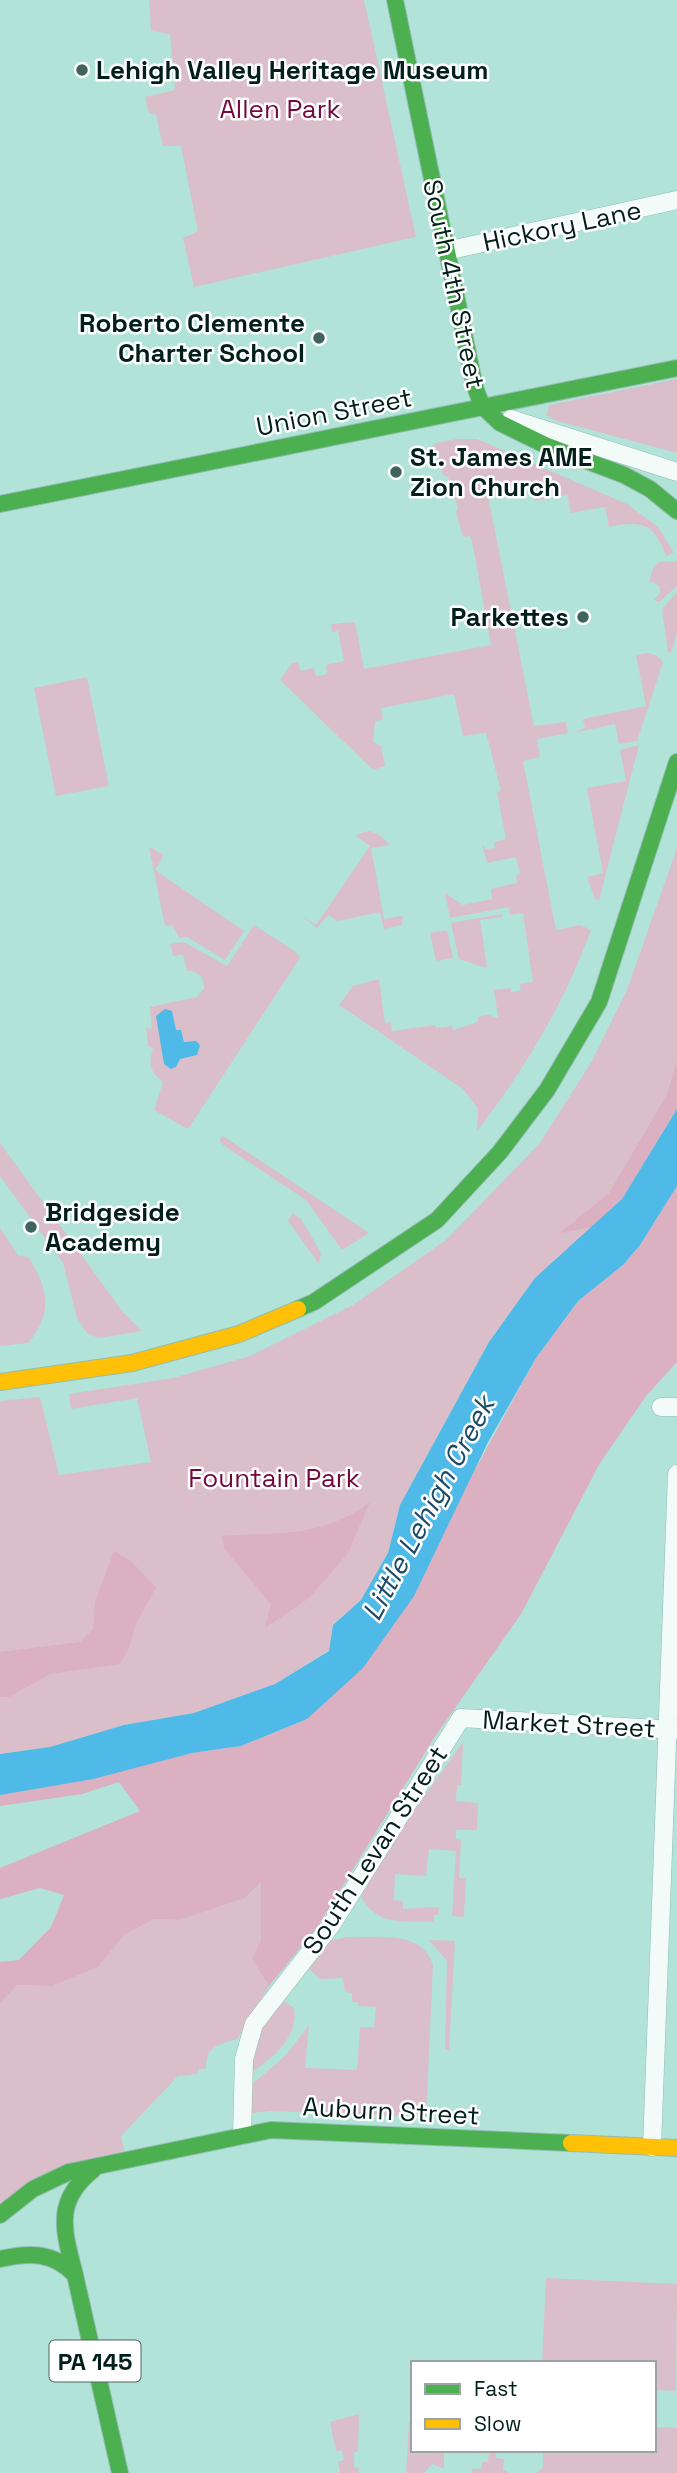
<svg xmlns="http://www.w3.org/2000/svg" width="677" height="2473" font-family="'Space Grotesk',sans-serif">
<rect width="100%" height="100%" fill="#b1e3d9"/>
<g fill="#dabfca">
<path d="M149 0H364L416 237 194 287 183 238 198 231 181 146H163L156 115 149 113 145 97 175 90 170 34 151 31Z"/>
<path d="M677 379V453L557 421 546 415 549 405Z"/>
<path d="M457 439H477L627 504 658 527 674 553 666 556C654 523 642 520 609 527L605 507 571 513 567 495 535 501 531 483 487 491 534 726 566 722 568 733 537 739 540 757 523 761 556 930 580 925 591 930C564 1004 525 1069 477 1131L478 1109 463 1089 339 1005 353 986 379 979 385 1023 391 1022 392 1031 435 1025 436 1028 452 1026 453 1030 478 1022V1017L491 1014 492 1018 498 1017 494 990 511 988V992L521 991 520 984 533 982 523 913 510 915 509 907 450 918 445 893 463 905 492 899 491 889 517 883 516 875 520 874 516 857 487 863 482 844 486 849 495 848 494 842 506 839 497 792 501 791 486 733 463 736 454 694 381 708 383 719 375 722 373 742 381 746 385 766 373 770 280 680 292 663 298 662 301 671 314 668 316 676 327 674 326 665 344 661 338 631 332 632 331 624 355 622 364 669 491 645 472 541 470 536 463 537 456 512 458 508 448 477 443 475 433 444Z"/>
<path d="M677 561V586L659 602 654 600 660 593 659 586 651 581 649 583 653 568 659 562Z"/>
<path d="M677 592V633L671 653 668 652 662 609Z"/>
<path d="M647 653 656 655 663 662 637 741 619 744 615 724 573 733 585 728 583 719 646 706 636 655Z"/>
<path d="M87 677 109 786 56 796 34 688Z"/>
<path d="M639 745 599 900 595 899 587 877 603 873 587 788 626 781 620 750Z"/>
<path d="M369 831 378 834 390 845 371 848 384 919 403 916 402 925 384 929 380 912 338 921 328 915 317 928 301 915 316 925 370 846 355 835Z"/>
<path d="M149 847 164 855 155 870 244 931 225 960 187 937 179 938 172 925 165 926Z"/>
<path d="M677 848V1060L667 1094 609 1193 568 1231 593 1227 535 1278 489 1342 400 1505 388 1553 361 1600 333 1625 329 1650 275 1684 194 1713 124 1725 50 1747 0 1754V1401L40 1397 59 1475 151 1462 137 1398 71 1409 69 1394 173 1378 250 1356 353 1305 446 1240 540 1143 592 1061 627 990Z"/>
<path d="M502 914V917L480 920 487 968 459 959 451 923Z"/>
<path d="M254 925 296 952 300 958 188 1129 154 1110 163 1082C150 1072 148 1064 153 1049L148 1045 146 1028 152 1029 150 1007 197 997 204 988 202 977 194 971H187L183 954 173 956 170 944 184 942 227 966Z"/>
<path d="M447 930 453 958 436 961 430 933Z"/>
<path d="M223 1136 369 1233 342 1250 306 1200 223 1145 219 1140Z"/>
<path d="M0 1143 122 1311 142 1331 98 1338 87 1333 77 1318 63 1263 0 1176Z"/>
<path d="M293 1213 301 1219 321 1253 319 1264 288 1221Z"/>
<path d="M0 1228 18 1255 28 1257C48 1288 54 1313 28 1343L0 1346Z"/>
<path d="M463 1742 461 1785H457L456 1801 478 1803 477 1830H456V1839L461 1840 459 1878H466L464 1917 452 1916 456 1851 429 1849 426 1876 395 1874 394 1900 403 1901V1909L439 1907 438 1915H434L433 1922C404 1921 376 1926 361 1896L398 1833Z"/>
<path d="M262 1882 261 1940 252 1959 269 1986 237 2039C217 2045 206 2046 206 2069H198V2074L178 2076 121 2136 124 2150 0 2203V2004L17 1985 52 1986 98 1967 124 1935 154 1919 180 1920 245 1898Z"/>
<path d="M348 1937C378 1938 422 1930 433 1965L426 2117 271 2111 251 2113 250 2086 286 2055 309 2025 305 2068 357 2070 360 2027H374L376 2007 358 2006V2002H352V1993L345 1992 343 1978 320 1979 307 1967 328 1941Z"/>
<path d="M429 1940 455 1941 449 2050 445 2049 447 1961Z"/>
<path d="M283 2001 294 2008C299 2036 274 2057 252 2072L258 2034 278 2003Z"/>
<path d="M546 2278 677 2284 676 2391 654 2390V2363H542Z"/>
<path d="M359 2414 358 2452H354V2467L359 2468 358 2473H340L338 2462 344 2460 342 2450 336 2451 330 2422Z"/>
<path d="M409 2422H413V2450H444V2469L432 2464 424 2473H406Z"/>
<path d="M654 2427 677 2428V2473H536L543 2468V2450H654Z"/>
<path d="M489 2450H496V2458L504 2459 503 2470 509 2473H472V2469H481L482 2462H488Z"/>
</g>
<g fill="#dbb0c1">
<path d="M677 1060V1109L622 1199 593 1227 560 1233 609 1193 667 1094Z"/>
<path d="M677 1186V1362L646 1396 600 1463 521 1614 434 1738 318 1926 269 1986 252 1959 261 1940V1882L245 1898 180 1920 154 1919 124 1935 98 1967 52 1986 17 1985 0 2004V1962L19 1960 51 1927 64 1895 40 1888 0 1899V1868L140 1811 119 1782 82 1794 0 1806V1795L192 1753 241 1746 307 1719 456 1504 536 1358 578 1301 623 1265 640 1245Z"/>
<path d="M370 1502 348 1553 309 1598 265 1628 271 1604 224 1548 222 1536C279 1532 322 1538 370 1502Z"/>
<path d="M114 1551 130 1560 156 1587 135 1626 129 1648 120 1664 50 1674 9 1697H0V1652L80 1642 93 1629 95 1602Z"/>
</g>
<g fill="#4fb9e8">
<path d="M165 1009 172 1011 176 1030H181L184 1042 196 1041 200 1045 197 1055 180 1059 176 1067 171 1069 164 1064 156 1016Z"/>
<path d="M677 1109V1186L640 1245 623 1265 578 1301 536 1358 488 1442 414 1596 363 1668 307 1719 241 1746 192 1753 93 1779 0 1795V1754L50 1747 124 1725 194 1713 275 1684 329 1651 333 1625 361 1600 388 1553 400 1505 489 1342 535 1278 622 1199Z"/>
</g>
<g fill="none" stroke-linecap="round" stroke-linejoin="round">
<defs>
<g id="street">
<path d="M446 251 677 200"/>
<path d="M511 419 677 472"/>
<path d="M661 1407H677"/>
<path d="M242 2135 244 2059 254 2024 332 1924 461 1718 677 1730"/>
<path d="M652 2147 677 1474"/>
</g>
<g id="fast">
<path d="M395 0 475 387 482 406 500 423 545 445 624 475 650 489 677 511"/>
<path d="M0 504 677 368"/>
<path d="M298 1309 314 1302 437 1220 500 1152 547 1090 599 1002 677 762"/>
<path d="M0 2215 33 2189 69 2172 271 2130 571 2143"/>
<path d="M0 2259C29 2252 54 2252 75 2275L120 2473"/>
<path d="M75 2275C64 2231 53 2202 93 2170"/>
</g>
<g id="slow">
<path d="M0 1382 132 1363 239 1334 298 1309"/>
<path d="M571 2143 677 2148"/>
</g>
</defs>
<use href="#street" stroke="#94bcb5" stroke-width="19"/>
<use href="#fast" stroke="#94bcb5" stroke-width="18"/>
<use href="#slow" stroke="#94bcb5" stroke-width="18"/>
<use href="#street" stroke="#f3fbf9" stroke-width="18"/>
<use href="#fast" stroke="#4caf50" stroke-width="16"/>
<use href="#slow" stroke="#ffc107" stroke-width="16"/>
</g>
<g fill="#3f645d" stroke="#fff" stroke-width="2.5">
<circle cx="82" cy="70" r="7"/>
<circle cx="319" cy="338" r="7"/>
<circle cx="396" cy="472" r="7"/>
<circle cx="583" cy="617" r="7"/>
<circle cx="31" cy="1227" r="7"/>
</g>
<g text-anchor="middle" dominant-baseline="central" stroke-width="5" stroke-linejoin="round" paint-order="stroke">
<rect fill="#fff" stroke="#4e625f" stroke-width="2" x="49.5" y="2340.5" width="91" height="41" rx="5"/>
<g font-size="24" font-weight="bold" fill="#021f1a">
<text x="95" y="2361">PA 145</text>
</g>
<g font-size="26" font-weight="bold" fill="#021f1a" stroke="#fff" text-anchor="start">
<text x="96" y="70">Lehigh Valley Heritage Museum</text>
<text x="305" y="323" text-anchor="end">Roberto Clemente<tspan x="305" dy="30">Charter School</tspan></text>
<text x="410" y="457">St. James AME<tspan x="410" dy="30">Zion Church</tspan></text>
<text x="569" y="617" text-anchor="end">Parkettes</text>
<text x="45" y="1212">Bridgeside<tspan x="45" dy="30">Academy</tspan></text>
</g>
<g font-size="26" fill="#74073c" stroke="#fff">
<text x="280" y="109">Allen Park</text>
<text x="274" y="1478">Fountain Park</text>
</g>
<g font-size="26" fill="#021f1a" stroke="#fff">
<text transform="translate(562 226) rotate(-12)">Hickory Lane</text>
<text transform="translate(454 284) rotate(78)">South 4th Street</text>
<text transform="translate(334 412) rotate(-11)">Union Street</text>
<text transform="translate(569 1724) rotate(3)">Market Street</text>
<text transform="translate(375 1850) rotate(-57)">South Levan Street</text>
<text transform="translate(391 2111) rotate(3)">Auburn Street</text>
</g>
<g font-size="28" font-style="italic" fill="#1d4c69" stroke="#fff">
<text transform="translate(428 1508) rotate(-62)">Little Lehigh Creek</text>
</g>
</g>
<rect x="411" y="2361" width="245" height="91" fill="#ffffff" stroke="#9aa5a3" stroke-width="2"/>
<rect x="425" y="2384" width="35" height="10" fill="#4caf50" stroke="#9aa5a3" stroke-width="2"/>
<text x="474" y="2396" font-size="21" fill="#021f1a">Fast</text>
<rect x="425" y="2419" width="35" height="10" fill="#ffc107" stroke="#9aa5a3" stroke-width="2"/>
<text x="474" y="2431" font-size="21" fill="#021f1a">Slow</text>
</svg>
